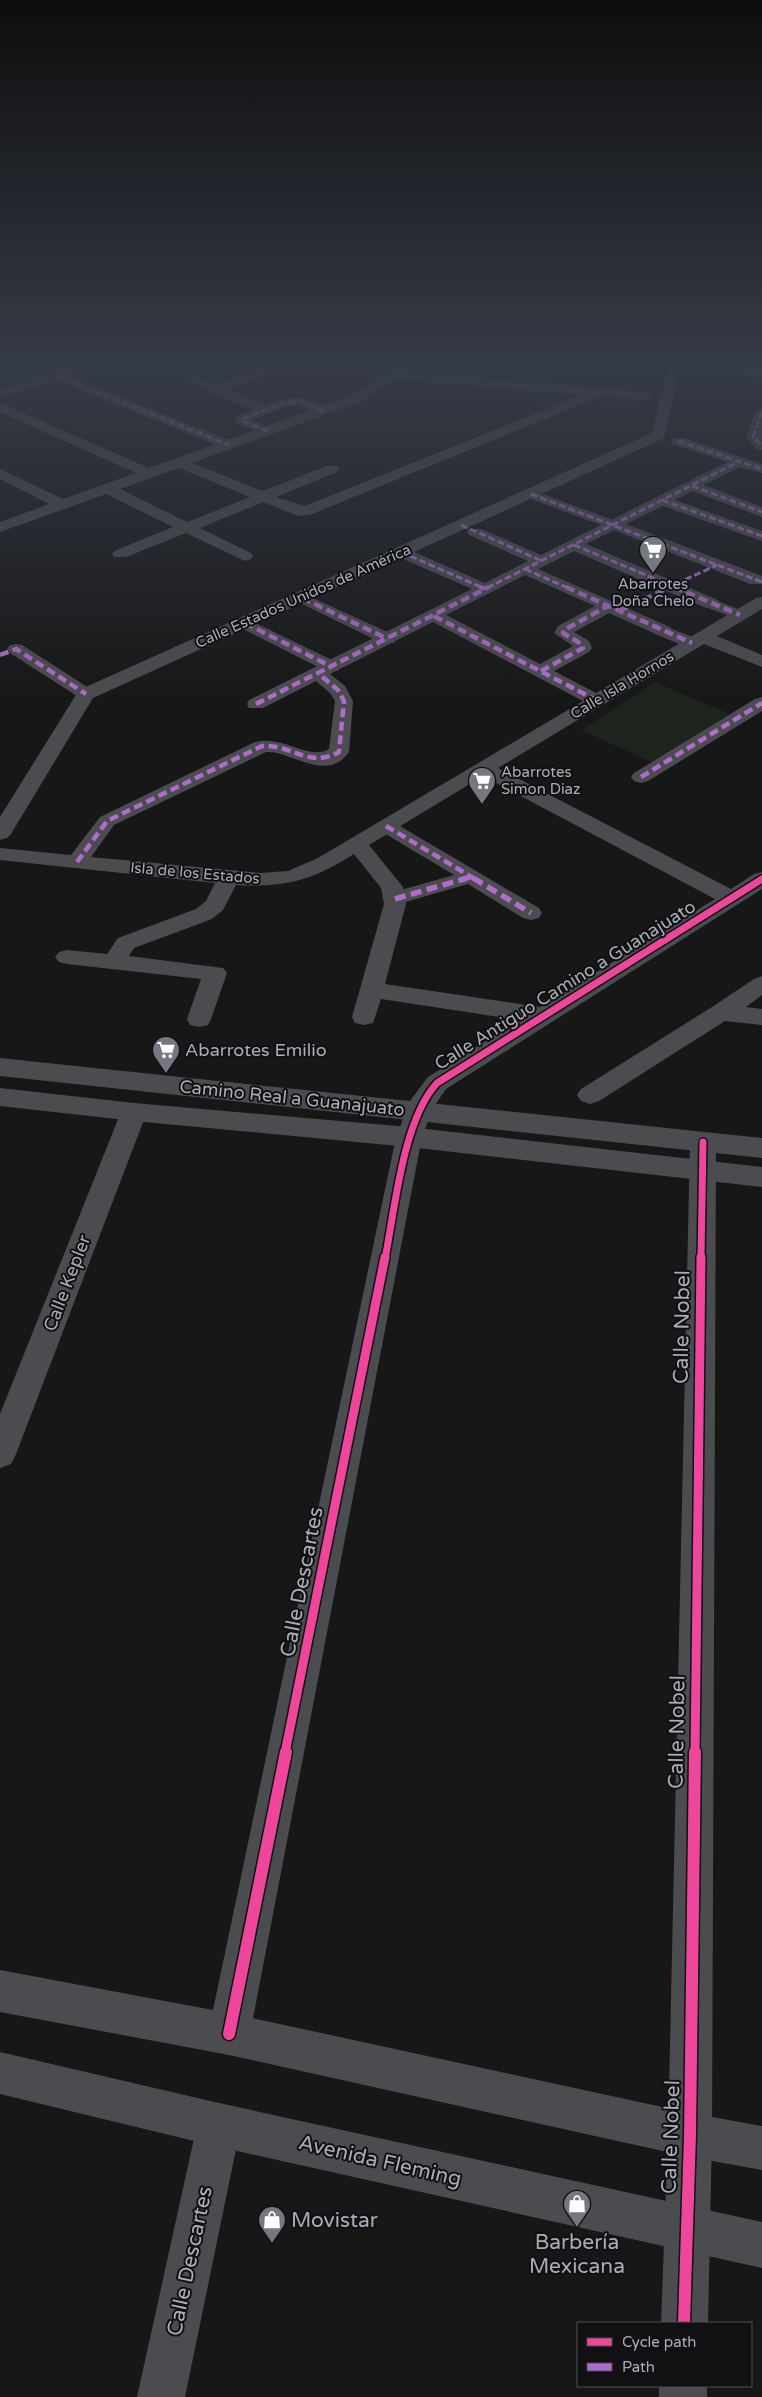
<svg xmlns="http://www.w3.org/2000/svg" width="762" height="2397" font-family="'Varela Round',sans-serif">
<rect width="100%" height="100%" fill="#171717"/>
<g fill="#1d241e">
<path d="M491 384 585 395 551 409Z"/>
<path d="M604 396 642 400 636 411 594 399Z"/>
<path d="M655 682 730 714 653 763 581 730Z"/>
</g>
<g fill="#353536" stroke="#3f4043">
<path d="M4 364H52L57 366 30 375 17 370 25 367 20 365 12 368Z"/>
<path d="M10 371 23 377 0 384V375Z"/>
</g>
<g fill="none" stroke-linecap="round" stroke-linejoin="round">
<g fill="#4b4c50" fill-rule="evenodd">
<path d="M57 372 234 442 236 445 229 449 224 448 53 379 51 376 53 373Z"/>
<path d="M300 397 328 408 330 411 323 415 298 405 286 407 251 420 273 428 275 431 268 435 237 424 235 421 237 416 279 400Z"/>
<path d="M531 490 619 522 621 525 619 528H609L526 497 524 494Z"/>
<path d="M302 593 394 635 396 639 394 643H382L296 601 294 598 296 595Z"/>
<path d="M712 599 746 612 748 615 746 618H734L706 607 704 604 706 601Z"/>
<path d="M245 618 338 663 341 667 338 671H326L239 627 237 623 239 619Z"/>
<path d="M664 626 698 639 700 643 698 647H686L658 635 656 631 658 627Z"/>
<path d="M16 644 22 645 92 690 95 694 92 698H80L10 653 7 649 10 645Z"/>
<path d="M386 820 393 822 539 908 542 913 539 918 531 920 523 918 468 884 395 905 387 904 384 899 387 894 454 875 379 830 376 826 379 822Z"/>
</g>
<g fill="#4b4c50" fill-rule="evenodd">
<path d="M274 364H294L227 389 271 407 273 410 266 414 209 392 186 380 193 376 215 384Z"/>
<path d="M397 364H411L403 372 646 392 653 396 646 400 601 396 312 514 298 516 263 502 200 528 251 553 253 556 251 559 245 561 186 533 126 557H114L112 554 114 551 173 527 106 494 0 532V522L49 504 0 479V469L63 499 136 473 0 412V403L149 468 350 396 371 384ZM394 379 582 395 305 506 276 497 337 472 339 469 337 466H327L263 491 192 463 360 402ZM179 468 250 497 187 522 120 489Z"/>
<path d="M650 364H706L762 369V377L679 370 664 438 414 552 485 583 528 561 469 535 467 532 469 529H481L541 555 727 462 673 444 671 441 673 438H683L762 464V473L740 467 704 485 762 507V517L692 491 675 500 762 531V541L663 506 626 524 762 576V584H750L614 530 586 544 718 600 721 604 718 608H706L574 551 538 569 670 627 673 631 670 635H658L609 613 574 632 589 641 592 648 589 652 554 671 596 693 756 598 762 597V609L717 636 762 655V667L704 644 498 768 731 889 754 874 762 872V889L446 1089 433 1108 422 1137 250 2034 244 2049 229 2055 214 2049 208 2034 396 1137 410 1101 428 1077 519 1020 381 999 373 1023 364 1025 355 1023 352 1017 384 904 381 888 354 854C313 880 286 888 236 885L223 910 212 919 134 948 129 956 223 968 227 973 211 1019 208 1025 199 1027 190 1025 187 1019 201 979 67 964 59 962 55 957 59 952 67 950 107 954 118 938 196 909 206 901 215 883 0 860V848L71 855 100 817 255 742C284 735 308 761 329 749L335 701 330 693 316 681 263 708H249L247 704 249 700 472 589 401 558 93 698 11 834 7 838 0 840V817L79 690 652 433 667 369 651 367ZM525 575 595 606 558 626 554 633 573 646 540 664 446 615ZM433 622 583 701 318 858 288 871 260 873 91 857 114 825 266 752C290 750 327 784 349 752L353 701 345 686 330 674ZM483 776 715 899 540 1007 385 984 406 904 403 887 369 845Z"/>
<path d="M762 408V450L757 449 746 437 755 412Z"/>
<path d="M762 697V711L648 781 641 783 634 781 631 777 634 773 755 699Z"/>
<path d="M762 976V995L746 1007 762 1009V1025L725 1021 599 1101 590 1104 581 1101 577 1095 581 1089 712 1007 754 979Z"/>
<path d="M134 1103 143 1105 147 1112 16 1454 11 1464 0 1468V1414L121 1112 125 1105Z"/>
<path d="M703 1132 712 1135 716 1142 712 2135 708 2323H661L668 2135 690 1142 694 1135Z"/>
<path d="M219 2103 234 2110 241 2125 185 2397H137L197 2125 204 2110Z"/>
<rect x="659" y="2386" width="48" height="11"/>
</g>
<g fill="#4b4c50" fill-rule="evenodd">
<path d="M0 1058 762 1138V1158L0 1076Z"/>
<path d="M0 1088 134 1103 409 1127 762 1167V1187L409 1147 134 1121 0 1106Z"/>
<path d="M0 1970 229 2013 690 2113 762 2126V2170L690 2157 229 2055 0 2012Z"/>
<path d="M0 2052 219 2103 762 2222V2268L219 2147 0 2094Z"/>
</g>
<path fill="#4a4a4e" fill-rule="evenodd" d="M80 364H100L99 367 0 398V390Z"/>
<g stroke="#b06ccc" stroke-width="3" stroke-dasharray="7 3" stroke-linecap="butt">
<path d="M57 376 229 445"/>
<path d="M762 412 753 437 762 446"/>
<path d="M268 431 242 421V419L284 403 300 401 323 411"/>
<path d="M678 441 762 469"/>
<path d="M692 486 762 512"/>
<path d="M531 494 762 582"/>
<path d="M662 500 762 536"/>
<path d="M461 525 542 561"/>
<path d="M574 545 677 588"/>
<path d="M401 552 483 588"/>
<path d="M525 569 568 588"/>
<path d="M487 588 738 462"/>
<path d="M667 588 717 565"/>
</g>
<g stroke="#b06ccc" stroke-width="4.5" stroke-dasharray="9 4.5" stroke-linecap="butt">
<path d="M480 587 485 589"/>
<path d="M566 587 692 643"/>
<path d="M674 587 740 615"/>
<path d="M302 598 388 639"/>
<path d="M619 611 670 587"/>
<path d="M434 616 596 700"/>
<path d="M245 623 332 667"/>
<path d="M0 655 16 649 86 694"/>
<path d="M541 671 583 648V645L563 633 564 630 608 606"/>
<path d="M256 704 489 587"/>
<path d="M641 777 762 703"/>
<path d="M386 826 475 879"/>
<path d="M77 862 107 821 262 746C293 744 308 769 339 752L344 701 338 690 318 673"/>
<path d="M463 879 471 877"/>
</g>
<g stroke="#b06ccc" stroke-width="5.5" stroke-dasharray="11 5.5" stroke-linecap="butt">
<path d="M473 878 531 913"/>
<path d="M395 899 467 878"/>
</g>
<defs>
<g id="cycleway-far2">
<path d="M385 1259C395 1208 403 1120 437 1083L762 879"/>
<path d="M701 1259 703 1142"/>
</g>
<g id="cycleway-far1">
<path d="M285 1753 385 1257"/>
<path d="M695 1753 701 1257"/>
</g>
<g id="cycleway">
<path d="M229 2034 286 1752"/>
<path d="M684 2323 690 2135 695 1752"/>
</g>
</defs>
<use href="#cycleway-far2" stroke="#111113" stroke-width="10"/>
<use href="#cycleway-far1" stroke="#111113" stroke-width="12"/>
<use href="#cycleway" stroke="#111113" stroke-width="15"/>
<use href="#cycleway-far2" stroke="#ed469a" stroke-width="7"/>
<use href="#cycleway-far1" stroke="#ed469a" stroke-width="9"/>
<use href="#cycleway" stroke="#ed469a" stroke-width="12"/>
</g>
<linearGradient id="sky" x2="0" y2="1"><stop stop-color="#0d0d0d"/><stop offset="0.52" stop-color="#363c47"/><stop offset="1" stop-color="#363c47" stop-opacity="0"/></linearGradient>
<rect width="762" height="700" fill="url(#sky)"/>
<defs>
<symbol id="supermarket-pin" viewBox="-11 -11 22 30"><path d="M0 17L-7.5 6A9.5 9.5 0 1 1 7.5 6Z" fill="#757880" stroke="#111113"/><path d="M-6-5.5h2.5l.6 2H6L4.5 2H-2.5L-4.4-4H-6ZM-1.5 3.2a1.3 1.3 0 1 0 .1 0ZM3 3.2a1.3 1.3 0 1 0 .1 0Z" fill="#fff"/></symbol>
<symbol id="shop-pin" viewBox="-11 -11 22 30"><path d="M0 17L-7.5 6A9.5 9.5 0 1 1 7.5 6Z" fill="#757880" stroke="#111113"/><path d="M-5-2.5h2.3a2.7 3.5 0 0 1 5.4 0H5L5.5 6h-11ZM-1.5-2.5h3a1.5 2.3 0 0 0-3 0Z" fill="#fff"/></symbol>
</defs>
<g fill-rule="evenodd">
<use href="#supermarket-pin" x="637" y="534" width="32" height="43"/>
<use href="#supermarket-pin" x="466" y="765" width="32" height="43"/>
<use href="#supermarket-pin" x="150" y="1034" width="32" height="43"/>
<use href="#shop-pin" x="561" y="2188" width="32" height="43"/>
<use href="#shop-pin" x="256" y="2204" width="32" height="43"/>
</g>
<g text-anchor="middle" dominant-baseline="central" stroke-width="4" stroke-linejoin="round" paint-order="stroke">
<g font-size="15" fill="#a8adb8" stroke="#111113">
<text x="653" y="584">Abarrotes<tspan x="653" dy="17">Doña Chelo</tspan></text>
<text x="501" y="772" text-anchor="start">Abarrotes<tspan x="501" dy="17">Simon Diaz</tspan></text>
</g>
<g font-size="15" fill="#a8adb8" stroke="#111113">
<text transform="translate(303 596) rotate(-24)">Calle Estados Unidos de América</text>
<text transform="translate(622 685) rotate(-31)">Calle Isla Hornos</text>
<text transform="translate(195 873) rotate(5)">Isla de los Estados</text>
</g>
<g font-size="18" fill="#a8adb8" stroke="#111113">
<text transform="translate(565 985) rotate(-32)">Calle Antiguo Camino a Guanajuato</text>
<text transform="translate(292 1098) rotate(6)">Camino Real a Guanajuato</text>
<text transform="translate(67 1283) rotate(-69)">Calle Kepler</text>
</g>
<g font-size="18" fill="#a8adb8" stroke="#111113" text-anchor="start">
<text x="185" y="1050">Abarrotes Emilio</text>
</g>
<g font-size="21" fill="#a8adb8" stroke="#111113">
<text transform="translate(682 1327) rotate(-89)">Calle Nobel</text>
<text transform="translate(302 1582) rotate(-79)">Calle Descartes</text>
<text transform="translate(677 1732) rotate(-89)">Calle Nobel</text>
<text transform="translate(671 2137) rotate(-88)">Calle Nobel</text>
<text transform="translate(380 2161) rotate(13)">Avenida Fleming</text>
<text transform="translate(190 2261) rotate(-78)">Calle Descartes</text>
</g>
<g font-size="21" fill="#a8adb8" stroke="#111113" text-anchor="start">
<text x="291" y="2220">Movistar</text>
<text x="577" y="2242" text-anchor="middle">Barbería<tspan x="577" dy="24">Mexicana</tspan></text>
</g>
</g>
<rect x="577" y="2322" width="175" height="65" fill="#111113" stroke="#4d4f55"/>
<rect x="587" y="2338" width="25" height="8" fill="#ed469a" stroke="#4d4f55"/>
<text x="622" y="2347" font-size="15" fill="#a8adb8">Cycle path</text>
<rect x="587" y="2363" width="25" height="8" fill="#b06ccc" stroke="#4d4f55"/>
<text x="622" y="2372" font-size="15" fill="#a8adb8">Path</text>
</svg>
